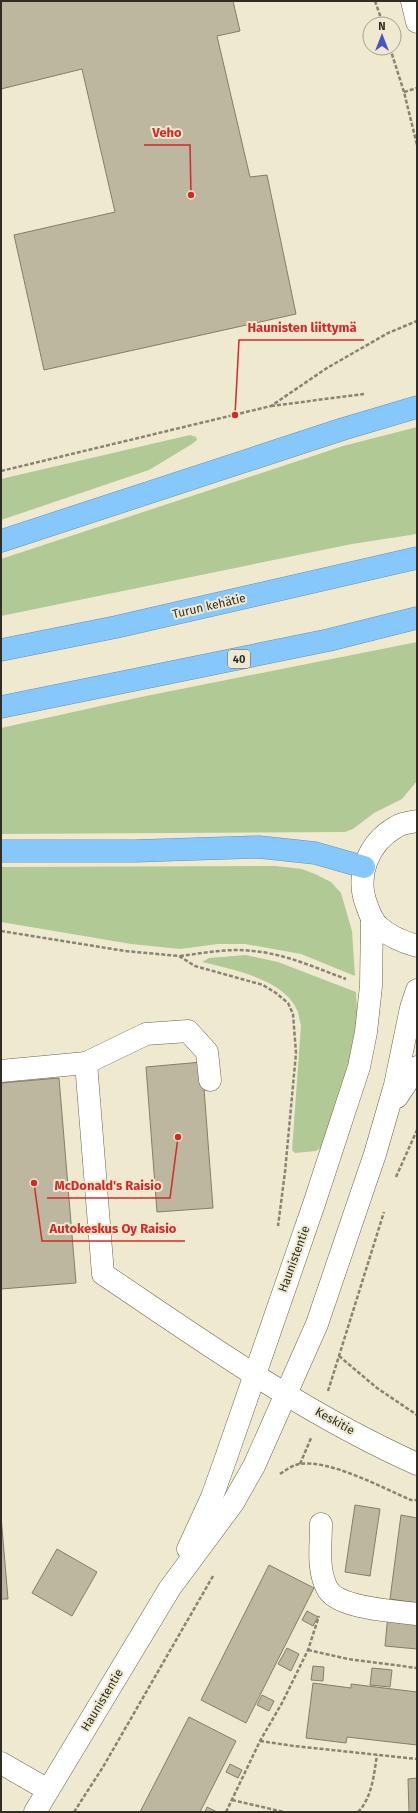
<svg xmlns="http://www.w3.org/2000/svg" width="418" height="1813" font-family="'Fira Sans',sans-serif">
<rect width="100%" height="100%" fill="#efeacf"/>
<g fill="#b1ca95">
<path d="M417 427V534L352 544 1 616V559L343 446Z"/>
<path d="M190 435 196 437 197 440 192 444 149 470 1 520V479Z"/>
<path d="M417 642V781L402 799 374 813 353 829 345 832 1 834V728L141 697Z"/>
<path d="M276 866 302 869 315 874 331 882 341 893 352 931 355 976 301 954 245 944H218L180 949 131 944 1 922V867Z"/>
<path d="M246 955 278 962 356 992 358 1025 351 1066 324 1146 316 1151 295 1153 292 1150 301 1025C299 1020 299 1014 297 1010 284 979 231 969 202 962L209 958Z"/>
</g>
<g fill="#bcb79e" stroke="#837e66">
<path d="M1 1H233L240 31 217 36 250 177 267 175 296 314 44 370 14 235 115 212 82 69 1 89Z"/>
<path d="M202 1062 213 1208 157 1212 146 1067Z"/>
<path d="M59 1078 76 1283 1 1289V1083Z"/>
<path d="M355 1505 380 1509 370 1576 345 1572Z"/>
<path d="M401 1515 417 1518V1603L390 1599Z"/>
<path d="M1 1516 8 1599H1Z"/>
<path d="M57 1549 97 1572 72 1616 32 1593Z"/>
<path d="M269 1565 314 1588 246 1723 201 1700Z"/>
<path d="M307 1611 318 1617 313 1626 302 1620Z"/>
<path d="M388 1614 417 1617V1649L385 1646Z"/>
<path d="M287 1648 299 1654 291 1671 278 1664Z"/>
<path d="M313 1666 324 1667 323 1681 311 1680Z"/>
<path d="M372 1668 392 1670 390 1687 370 1685Z"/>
<path d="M313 1683 351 1688V1684L417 1692V1745L347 1737 346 1743 306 1738Z"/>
<path d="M262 1695 274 1701 269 1711 257 1705Z"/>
<path d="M189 1717 236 1741 200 1812H140Z"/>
<path d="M230 1764 242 1770 238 1778 226 1772Z"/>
<path d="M417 1778V1812H409L408 1779Z"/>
<path d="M207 1807 217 1812H205Z"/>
</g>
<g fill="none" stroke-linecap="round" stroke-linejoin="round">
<defs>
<g id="minor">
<path d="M412 1 417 22"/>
<path d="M417 821C411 822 402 823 396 827 368 843 355 876 367 906 370 914 372 921 379 927 390 937 403 942 417 946"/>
<path d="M86 1063 146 1034 188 1031 207 1052 210 1080"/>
<path d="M1 1071 86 1063 103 1274C204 1342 305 1414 417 1464"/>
<path d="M397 1097 417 1067"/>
<path d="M321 1524C321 1545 317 1569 327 1588 337 1609 396 1611 417 1614"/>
<path d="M188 1549 212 1497 227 1455 314 1204 359 1067 366 1032 371 986 372 919"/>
<path d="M1 1763 48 1790"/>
<path d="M35 1812 170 1588 233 1503 254 1466 317 1324 375 1154 395 1085 411 1008 417 990"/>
</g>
<g id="highway">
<path d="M1 541 343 429 417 407"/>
<path d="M1 650 116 627 417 558"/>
<path d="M1 707 329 640 417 618"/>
<path d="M1 851H134L259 847 315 853 364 867"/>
</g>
</defs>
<use href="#minor" stroke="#68634c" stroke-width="23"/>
<use href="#highway" stroke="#6891b0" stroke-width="23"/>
<g stroke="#878472" stroke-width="2.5" stroke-dasharray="4 2" stroke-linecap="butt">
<path d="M375 1 383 24"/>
<path d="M390 48 404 92 417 145"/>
<path d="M404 92 417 88"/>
<path d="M271 406 364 394"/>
<path d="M1 471 271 406 327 368 388 333 417 321"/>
<path d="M1 931 125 951 179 956 195 966 263 985 276 993 288 1003 293 1014 296 1053 285 1172 278 1226"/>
<path d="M180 956C204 953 229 948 253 951 286 954 316 968 346 979"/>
<path d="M396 1177 417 1130"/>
<path d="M339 1356 377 1388 417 1415"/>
<path d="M328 1391 384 1212"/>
<path d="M300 1464 311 1438"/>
<path d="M280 1474C286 1470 291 1466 299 1464 329 1459 383 1488 411 1500H417"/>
<path d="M308 1650 348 1659 417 1668"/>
<path d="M260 1741 294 1746 417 1759"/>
<path d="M232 1800 284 1812"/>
<path d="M74 1812 103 1767 213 1576"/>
<path d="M226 1812 260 1741 282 1703 308 1650 319 1616"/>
<path d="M358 1812C372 1798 374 1774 377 1755"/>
</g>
<use href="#minor" stroke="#fff" stroke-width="22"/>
<use href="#highway" stroke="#86c7fc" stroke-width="22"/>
</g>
<g text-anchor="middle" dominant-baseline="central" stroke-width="4" stroke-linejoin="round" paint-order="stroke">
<rect fill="#efeacf" stroke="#696657" stroke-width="1" x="228" y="650" width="22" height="18" rx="3"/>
<g font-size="11" font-weight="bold" fill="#302e24">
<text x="239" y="659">40</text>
</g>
<g font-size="12" fill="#302e24" stroke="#efeacf">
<text transform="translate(209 606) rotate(-13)">Turun kehätie</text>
<text transform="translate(294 1259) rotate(-70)">Haunistentie</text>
<text transform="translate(335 1421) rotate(29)">Keskitie</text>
<text transform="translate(102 1700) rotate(-59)">Haunistentie</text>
</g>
</g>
<path fill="none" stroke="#d62828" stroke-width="1.5" d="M191 195L190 145H144M235 415L239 340H364M178 1137L170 1198H47M34 1183L42 1241H185"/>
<g fill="#d62828" stroke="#efeacf" stroke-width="1.5">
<circle cx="191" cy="195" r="4"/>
<circle cx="235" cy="415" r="4"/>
<circle cx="178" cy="1137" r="4"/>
<circle cx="34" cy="1183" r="4"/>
</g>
<g font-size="13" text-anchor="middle" font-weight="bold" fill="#d62828" stroke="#efeacf" stroke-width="4" stroke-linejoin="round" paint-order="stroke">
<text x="167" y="137">Veho</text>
<text x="302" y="332">Haunisten liittymä</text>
<text x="108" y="1190">McDonald's Raisio</text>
<text x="113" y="1233">Autokeskus Oy Raisio</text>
</g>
<rect width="418" height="1813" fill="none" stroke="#302e24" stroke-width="4"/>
<g transform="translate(382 36)"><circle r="19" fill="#efeacf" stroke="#a39f8b"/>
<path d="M0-3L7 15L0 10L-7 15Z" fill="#4555c9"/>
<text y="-6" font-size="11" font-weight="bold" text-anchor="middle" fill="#302e24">N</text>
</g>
</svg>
